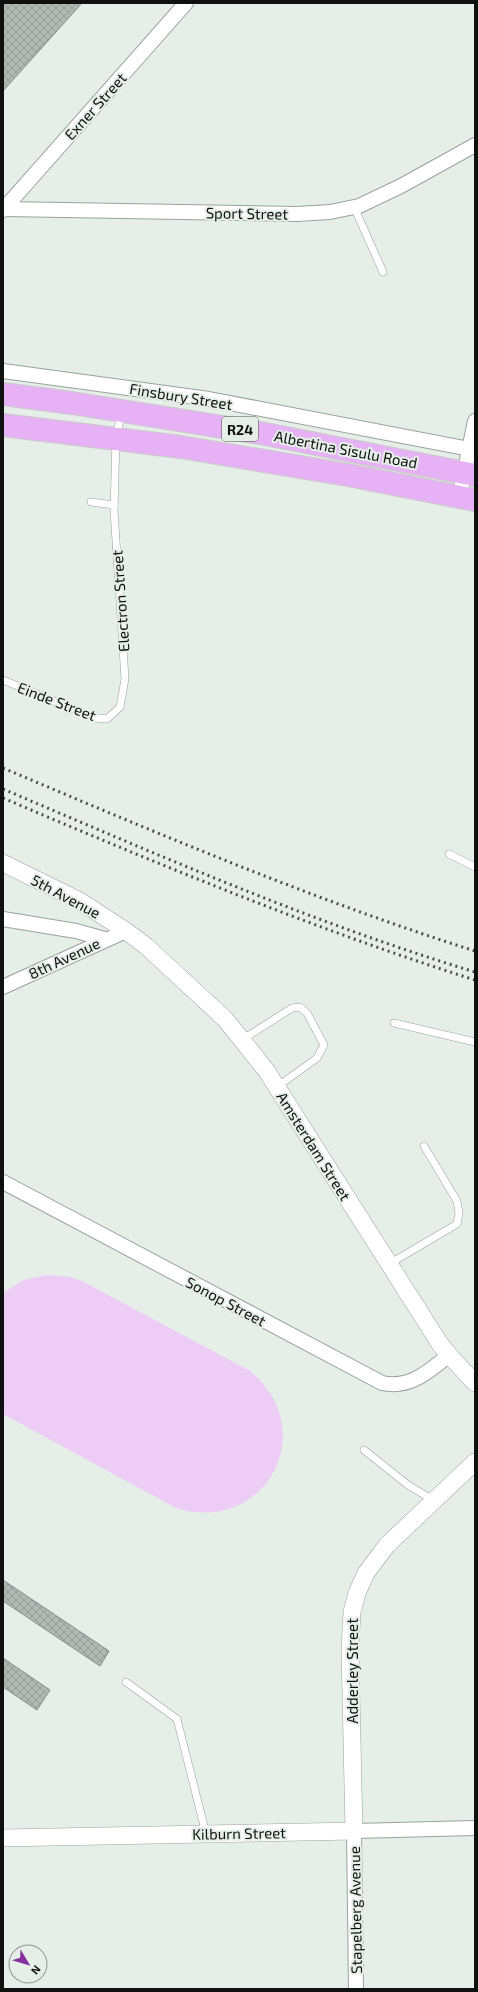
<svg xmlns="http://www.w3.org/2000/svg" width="478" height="1992" font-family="'Exo 2',sans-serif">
<defs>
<pattern id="building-cross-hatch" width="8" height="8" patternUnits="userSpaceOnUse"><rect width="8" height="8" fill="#afb8b2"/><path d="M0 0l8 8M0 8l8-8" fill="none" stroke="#959d98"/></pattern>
</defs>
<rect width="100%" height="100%" fill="#e5efe8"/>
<path fill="#edccf6" d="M47 1275 71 1277 82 1281 250 1371C322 1430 265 1536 176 1508L3 1414V1293L24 1280Z"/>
<g fill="url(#building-cross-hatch)" stroke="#858e88">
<path d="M3 3H82L3 91Z"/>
<path d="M3 1580 109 1651 100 1666 3 1601Z"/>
<path d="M3 1658 50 1690 37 1710 3 1687Z"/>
</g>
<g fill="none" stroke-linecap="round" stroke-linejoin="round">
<defs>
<g id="service">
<path d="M354 207 383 272"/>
<path d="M91 502 114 505"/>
<path d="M3 680 95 718 107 719 120 707 125 679 114 510 116 439 121 414"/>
<path d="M449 854 475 867"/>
<path d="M394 1023 475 1042"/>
<path d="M243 1039 292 1008 300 1007 307 1013 324 1045 317 1058 277 1087"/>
<path d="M389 1264 457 1224 459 1213 457 1201 424 1146"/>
<path d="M364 1450 408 1485 433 1500"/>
<path d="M126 1682 177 1719 206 1834"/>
</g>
<g id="minor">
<path d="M4 209 297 214 330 212 359 206 401 186 475 145"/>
<path d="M3 210 186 3"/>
<path d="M3 371 209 399 475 450"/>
<path d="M459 498 475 421"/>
<path d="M3 919 76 931 105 939"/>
<path d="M3 987 126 931"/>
<path d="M3 1182 382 1383C410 1389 428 1372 449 1355"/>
<path d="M356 1989 354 1831 475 1828"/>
</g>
<g id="tertiary">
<path d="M3 863 80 901 126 931 146 946 225 1019 266 1070 440 1344 449 1355 475 1383"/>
<path d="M3 1838 354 1831 350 1649 352 1612 357 1593 366 1573 387 1545 475 1462"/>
</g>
<g id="primary">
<path d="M3 394 72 403 260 433 475 475"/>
<path d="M3 425 181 447 348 475 475 500"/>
</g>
</defs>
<use href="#service" stroke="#99a39c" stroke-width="8"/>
<use href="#minor" stroke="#99a39c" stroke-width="16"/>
<use href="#tertiary" stroke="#99a39c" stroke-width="18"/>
<use href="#primary" stroke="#cacbca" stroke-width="24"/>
<use href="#service" stroke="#fff" stroke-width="7"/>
<use href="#minor" stroke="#fff" stroke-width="14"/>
<use href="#tertiary" stroke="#fff" stroke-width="17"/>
<use href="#primary" stroke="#e6b2f5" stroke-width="22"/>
<g stroke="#494e4a" stroke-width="3" stroke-dasharray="2 4" stroke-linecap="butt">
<path d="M3 768C159 834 314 900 475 951"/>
<path d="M3 789C158 855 313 923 475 972"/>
<path d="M3 798C158 864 314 929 475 980"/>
</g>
</g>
<g text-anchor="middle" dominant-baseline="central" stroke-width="4" stroke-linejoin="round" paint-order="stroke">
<rect fill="#e5efe8" stroke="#4e5450" stroke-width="1" x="222" y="417" width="36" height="24" rx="3"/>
<g font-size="14" font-weight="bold" fill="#0e110f">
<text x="240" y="429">R24</text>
</g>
<g font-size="15" fill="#0e110f" stroke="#e5efe8">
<text transform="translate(95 106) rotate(-48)">Exner Street</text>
<text transform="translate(247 213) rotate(1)">Sport Street</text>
<text transform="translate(181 396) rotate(9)">Finsbury Street</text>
<text transform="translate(346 449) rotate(11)">Albertina Sisulu Road</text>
<text transform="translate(120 601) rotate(-94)">Electron Street</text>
<text transform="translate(57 701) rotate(21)">Einde Street</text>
<text transform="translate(66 896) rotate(28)">5th Avenue</text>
<text transform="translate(64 958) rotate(-25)">8th Avenue</text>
<text transform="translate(314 1146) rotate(58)">Amsterdam Street</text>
<text transform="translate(226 1301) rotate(28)">Sonop Street</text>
<text transform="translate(352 1671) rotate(-90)">Adderley Street</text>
<text transform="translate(239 1833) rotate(-1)">Kilburn Street</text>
<text transform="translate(355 1910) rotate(-91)">Stapelberg Avenue</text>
</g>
</g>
<rect width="478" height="1992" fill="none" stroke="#0e110f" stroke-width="8"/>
<g transform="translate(28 1964) rotate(128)"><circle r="19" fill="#e5efe8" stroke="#8f9691"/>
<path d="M0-3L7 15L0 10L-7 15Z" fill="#87319e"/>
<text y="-6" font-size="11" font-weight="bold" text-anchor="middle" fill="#0e110f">N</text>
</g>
</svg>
